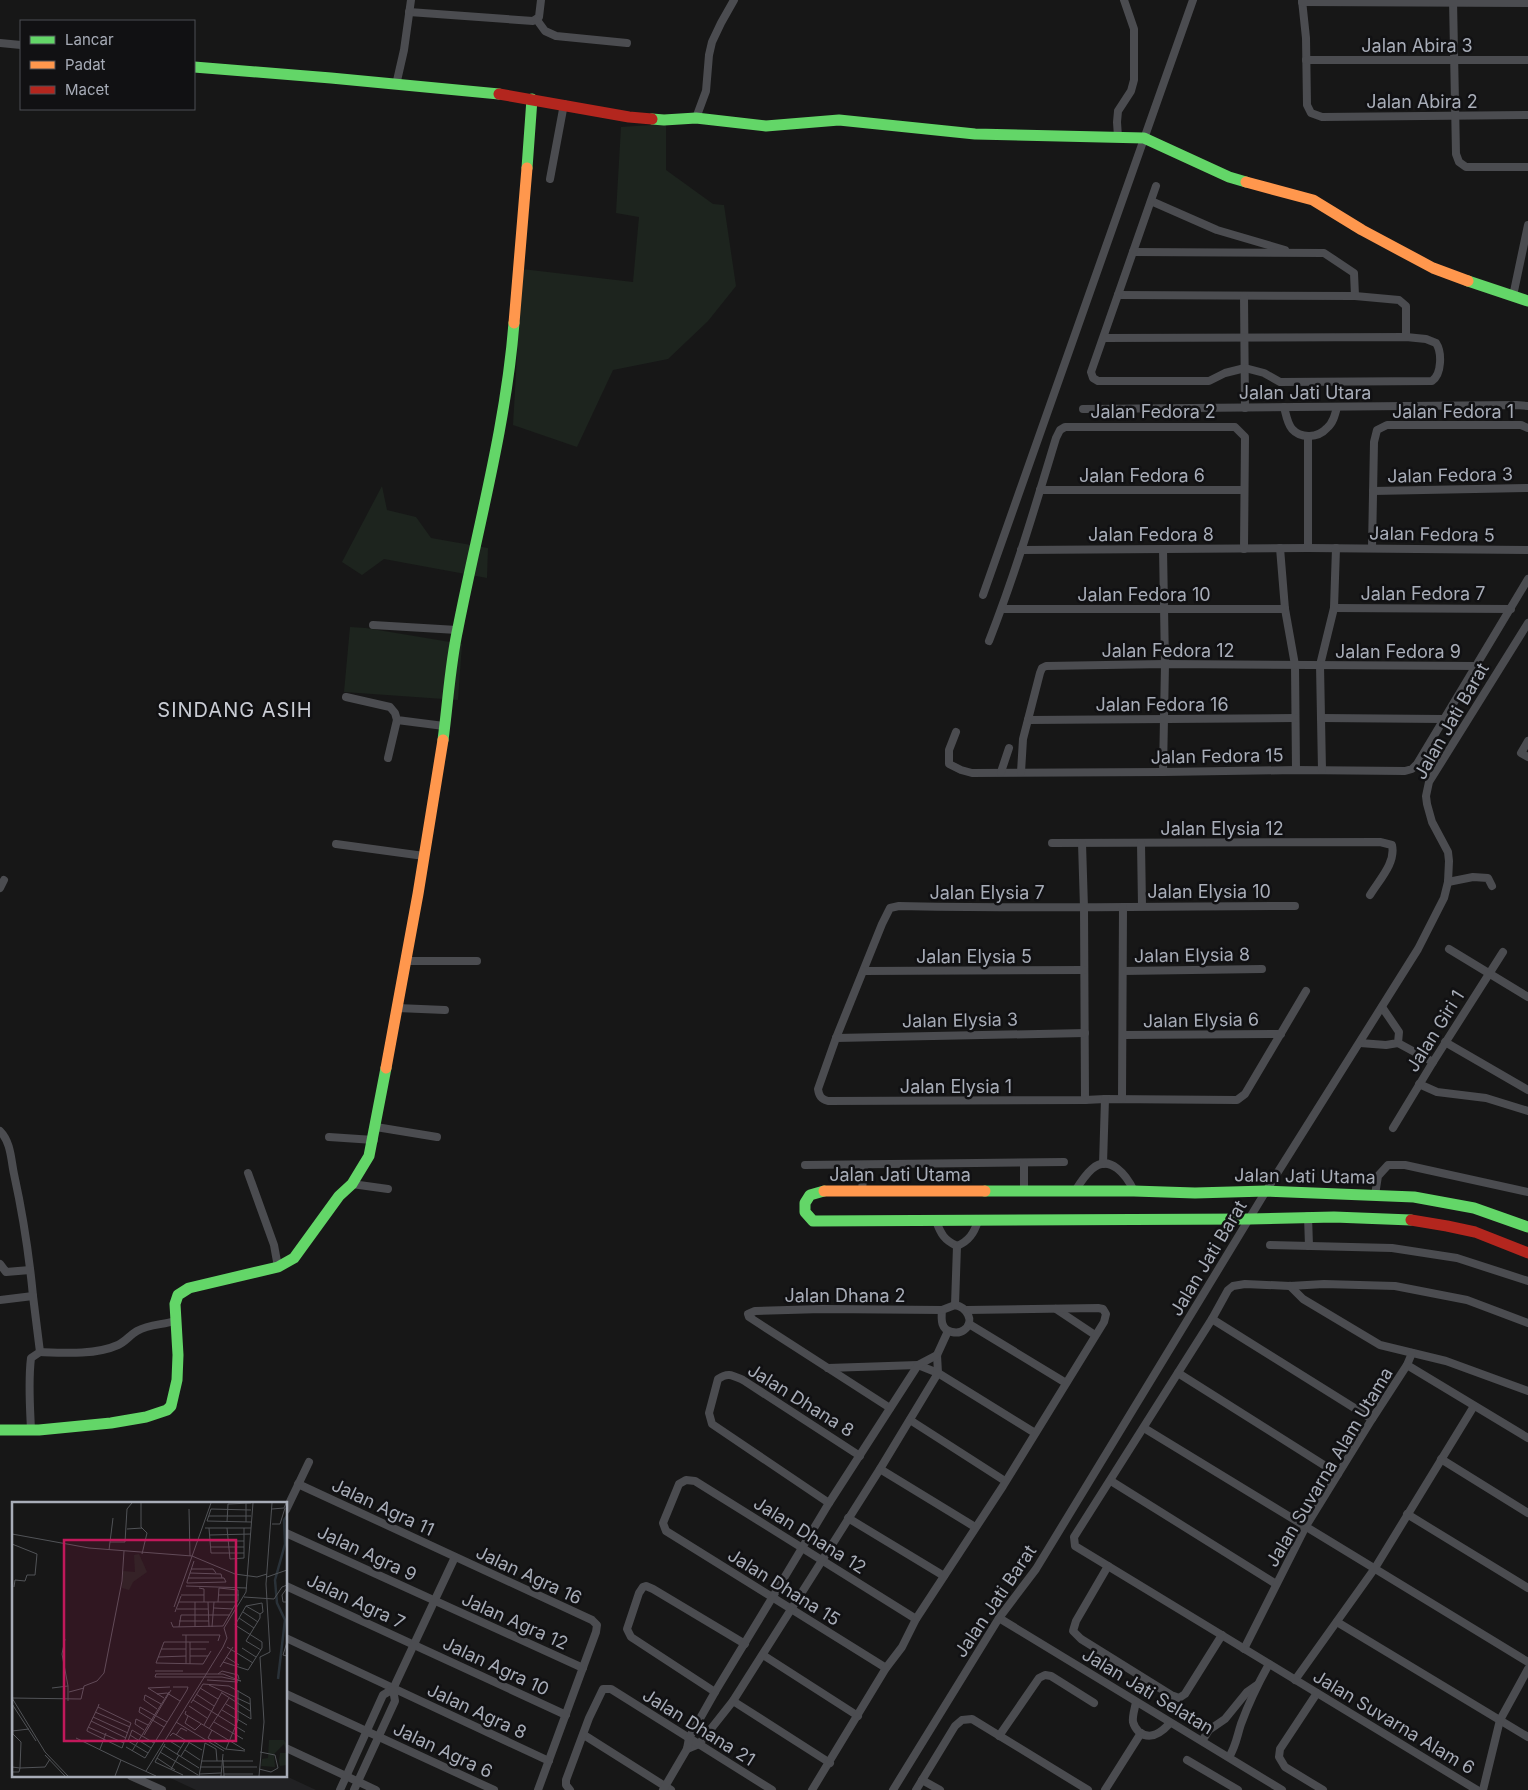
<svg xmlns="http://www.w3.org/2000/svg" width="1528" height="1790" font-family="Inter,sans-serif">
<rect width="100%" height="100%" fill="#171717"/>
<path fill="#212123" d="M166 1776H286L316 1790H196Z"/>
<g fill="#1d241e">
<path d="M666 124V170L713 204 724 205 736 286 708 321 668 359 613 370 577 447 513 425 522 269 633 282 639 217 616 213 621 127Z"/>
<path d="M382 486 387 510 416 517 431 538 488 548 487 578 384 559 362 575 342 562Z"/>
<path d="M350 627 366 628 462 644 458 700 344 692Z"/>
</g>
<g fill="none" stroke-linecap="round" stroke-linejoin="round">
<g stroke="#4b4c50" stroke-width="8">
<path d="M1302 0 1306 38 1307 105 1311 113 1322 117 1528 115"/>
<path d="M1453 0 1456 154 1459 162 1466 167H1528"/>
<path d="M1302 2 1528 3"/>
<path d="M409 12 533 21 539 17 541 0"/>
<path d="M537 20 545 31 556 36 627 43"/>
<path d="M0 43 21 45"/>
<path d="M1306 60H1528"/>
<path d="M396 85 404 50 411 0"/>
<path d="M696 118 706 91 709 55 712 42 721 23 734 0"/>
<path d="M1118 137 1117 122 1118 111 1131 91 1134 80V29L1124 0"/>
<path d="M550 179 564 104"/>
<path d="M1151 201 1217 230 1285 250"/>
<path d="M1133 252 1324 253 1354 273 1355 296"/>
<path d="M1118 295 1355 296 1399 300 1406 306V337"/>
<path d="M1244 296 1245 408"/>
<path d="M1513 296 1528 225"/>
<path d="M1103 338 1406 337 1426 339 1436 343C1442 352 1442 374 1432 381L1280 382 1264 373 1245 368 1225 373 1209 381H1098L1093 378 1091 372 1156 186"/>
<path d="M1284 407C1286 414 1287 423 1292 429 1301 439 1318 438 1327 428 1333 423 1335 415 1337 407"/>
<path d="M1083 409 1516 405 1528 406"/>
<path d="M1308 436V548"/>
<path d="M1040 490H1244"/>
<path d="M1373 491 1528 488"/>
<path d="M1280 548 1285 609 1295 665 1296 770"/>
<path d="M1372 548 1374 442 1377 430 1387 425H1521L1528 428"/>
<path d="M1163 549 1165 664 1163 772"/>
<path d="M1021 550 1308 548 1528 550"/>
<path d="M983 595 1193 0"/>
<path d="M1334 608 1511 609"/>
<path d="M1002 609H1285"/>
<path d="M373 625 457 630"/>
<path d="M989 641C1015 575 1035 507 1056 438L1060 430 1065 427H1235L1245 437 1244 549"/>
<path d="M346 697 390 707 395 713 397 720 444 726"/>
<path d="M1321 718 1443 719"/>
<path d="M1028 720 1295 718"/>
<path d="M956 732 949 750V764L961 770 972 773 1163 772 1296 770 1405 771 1412 769 1417 764 1528 579"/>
<path d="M1528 741 1521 753 1528 757"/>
<path d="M388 758 397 720"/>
<path d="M1322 770 1320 665 1334 608 1336 548"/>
<path d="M1001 772 1009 748"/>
<path d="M1021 772 1023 739 1040 673 1042 668 1046 666 1165 664 1475 666"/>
<path d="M1052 843 1380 842 1392 845C1396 863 1379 880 1370 895"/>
<path d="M1082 843 1084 908 1085 1100"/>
<path d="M1141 843 1142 906"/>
<path d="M336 844 424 856"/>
<path d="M1448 882 1473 877 1488 878 1492 886"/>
<path d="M0 888 4 880"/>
<path d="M1295 906C1163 906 1031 909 899 906L890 908 882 924 836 1038 818 1089C819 1096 821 1099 828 1101L1085 1100 1105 1099 1237 1100 1245 1094 1306 991"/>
<path d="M1449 949 1528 997"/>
<path d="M406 961H477"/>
<path d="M864 971 1084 970"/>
<path d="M1123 971 1262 969"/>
<path d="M397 1008 445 1010"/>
<path d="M1123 1035 1281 1034"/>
<path d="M836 1038 1085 1033"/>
<path d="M1445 1042 1528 1090"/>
<path d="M1360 1043 1386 1045 1398 1043 1399 1032 1382 1007"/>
<path d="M1398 1043 1433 1062"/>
<path d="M1419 1084 1437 1092 1486 1098 1528 1111"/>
<path d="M1122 1099 1123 907"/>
<path d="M376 1127 437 1137"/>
<path d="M1393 1128 1433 1062 1503 952"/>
<path d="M0 1131C11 1142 11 1160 14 1174 23 1215 29 1254 33 1296"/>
<path d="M329 1137 374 1140"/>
<path d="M1103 1164 1105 1099"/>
<path d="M805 1165 1064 1162"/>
<path d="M248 1173 274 1245 278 1267"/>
<path d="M352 1184 388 1189"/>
<path d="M1024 1190V1163"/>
<path d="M862 1191 864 1165"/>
<path d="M1075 1191C1080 1183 1085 1175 1092 1169 1110 1153 1127 1176 1134 1191"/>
<path d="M1375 1195 1378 1176 1388 1165H1405L1528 1192"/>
<path d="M1308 1216 1309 1246"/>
<path d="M936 1221C941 1234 944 1240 957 1246"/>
<path d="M1270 1245 1392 1248 1457 1258 1528 1281"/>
<path d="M957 1246C969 1241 974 1233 978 1221"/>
<path d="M0 1264 6 1272 30 1270"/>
<path d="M1290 1286 1303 1299 1380 1345 1446 1361 1528 1391"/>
<path d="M0 1300 33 1296 40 1352 31 1358C28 1382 30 1406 31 1430"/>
<path d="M955 1305C966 1307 976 1321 964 1330 960 1333 956 1333 952 1332 941 1330 941 1320 942 1310Z"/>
<path d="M955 1305 957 1246"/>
<path d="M1056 1309 1095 1335"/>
<path d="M1212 1319 1372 1419"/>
<path d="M969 1324 1066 1383"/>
<path d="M40 1352C64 1353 96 1355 118 1345 125 1342 130 1335 137 1331 149 1324 162 1325 175 1321"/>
<path d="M1407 1365 1528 1438"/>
<path d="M828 1368 918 1365 938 1373 1035 1433"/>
<path d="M1178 1373 1338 1474"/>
<path d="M890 1408 749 1317 748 1314 755 1311 822 1309 942 1310"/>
<path d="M910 1420 1005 1481"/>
<path d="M1144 1428 1528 1662"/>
<path d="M1441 1459 1528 1513"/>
<path d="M880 1469 975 1527"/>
<path d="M1111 1481 1276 1584"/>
<path d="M298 1484 592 1620 597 1625 596 1632 538 1790"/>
<path d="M829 1503 712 1424 709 1413 718 1379C728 1372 732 1375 743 1380L860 1456"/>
<path d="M286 1510 309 1462"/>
<path d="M1407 1514 1528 1588"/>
<path d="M848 1518 944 1576"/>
<path d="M286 1533 583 1668"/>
<path d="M1108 1566 1076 1621 1073 1631 1081 1639 1171 1695 1179 1698 1185 1694 1222 1635"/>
<path d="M286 1586 566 1715"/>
<path d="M999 1618 1282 1790"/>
<path d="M1337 1622 1528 1737"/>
<path d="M286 1638 549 1761"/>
<path d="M1244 1649 1306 1526 1372 1419 1407 1365 1412 1353"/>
<path d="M763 1655 858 1716"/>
<path d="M886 1668 666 1531 663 1523 679 1484 686 1480 695 1481 916 1619"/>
<path d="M1295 1680 1375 1568 1474 1406"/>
<path d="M715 1692 631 1637 627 1629 639 1593 643 1587 646 1586 653 1589 745 1644"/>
<path d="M1317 1693 1280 1749 1279 1757 1285 1767 1323 1790"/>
<path d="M286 1694 494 1790"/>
<path d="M733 1701 830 1763"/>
<path d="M1136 1702C1135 1708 1132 1716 1133 1722 1134 1726 1136 1729 1139 1732 1151 1741 1162 1732 1170 1723"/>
<path d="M584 1735 671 1790"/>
<path d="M999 1736 1039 1678 1045 1675 1051 1676 1094 1703"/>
<path d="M1202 1741 1209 1730 1225 1719 1247 1692 1257 1685"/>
<path d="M286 1748 376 1790"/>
<path d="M687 1749 699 1744 733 1701 880 1469 938 1373 937 1355 948 1331"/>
<path d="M1229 1757C1236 1746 1237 1736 1241 1724 1248 1705 1259 1682 1269 1664"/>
<path d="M1187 1760 1238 1790"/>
<path d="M131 1776 162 1790"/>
<path d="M922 1780 940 1790"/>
<path d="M340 1790 383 1695 393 1689 455 1557"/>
<path d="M354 1790 395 1701 393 1689"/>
<path d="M570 1790 566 1785V1780L589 1718 603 1689H611L772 1790"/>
<path d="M663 1790 687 1749 689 1738 715 1692 772 1598 829 1503 918 1365 937 1355"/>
<path d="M812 1790 886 1668 902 1647 916 1619 1003 1486 1104 1322 1106 1314 1103 1309 1098 1308 967 1310"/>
<path d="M893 1790 999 1618 1036 1569 1266 1191 1418 949 1444 898 1448 882 1449 861 1448 852 1432 822 1427 804 1426 796 1429 782 1528 623"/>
<path d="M916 1790 955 1726 962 1720 972 1719 1088 1790"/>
<path d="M1105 1790 1141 1733"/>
<path d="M1477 1790 1075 1546 1074 1537 1212 1319 1228 1290 1233 1286 1245 1284 1290 1286 1324 1284 1395 1286 1467 1300 1528 1323"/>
<path d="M1483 1790 1500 1720 1528 1669"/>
</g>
<g stroke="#63d668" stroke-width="11">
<path d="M194 67 331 78 499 94"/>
<path d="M652 119 664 120 696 118 766 126 839 120 975 134 1144 138 1229 177 1246 182"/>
<path d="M527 168 532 99"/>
<path d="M1468 281 1528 301"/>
<path d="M443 740C448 703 450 664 458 628 478 526 506 426 514 323"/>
<path d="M824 1191 810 1195 805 1203V1212L813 1221 1250 1219 1334 1217 1411 1220"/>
<path d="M985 1191H1134L1195 1193 1266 1191 1414 1197 1474 1208 1528 1227"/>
<path d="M0 1430H39L111 1423 146 1417 167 1410 171 1406 177 1380 178 1355 175 1304 178 1295 189 1288 278 1267 294 1258 339 1196 352 1184 369 1156 386 1068"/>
</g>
<g stroke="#ff974d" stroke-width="11">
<path d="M1246 182 1313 200 1362 230 1433 268 1468 281"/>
<path d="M514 323 527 168"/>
<path d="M386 1068 418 894 443 740"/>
<path d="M824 1191H985"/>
</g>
<g stroke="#b3261e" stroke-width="11">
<path d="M499 94 629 117 652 119"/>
<path d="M1411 1220 1447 1226 1475 1232 1528 1253"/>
</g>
</g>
<g text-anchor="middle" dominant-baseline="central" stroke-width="5" stroke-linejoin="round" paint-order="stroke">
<g font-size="18" fill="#a8adb8" stroke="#111113">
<text x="1417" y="45">Jalan Abira 3</text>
<text x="1422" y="101">Jalan Abira 2</text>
<text x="1305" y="392">Jalan Jati Utara</text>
<text x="1153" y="411">Jalan Fedora 2</text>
<text x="1453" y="411">Jalan Fedora 1</text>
<text x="1142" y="475">Jalan Fedora 6</text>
<text transform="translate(1450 475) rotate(-1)">Jalan Fedora 3</text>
<text x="1151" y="534">Jalan Fedora 8</text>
<text transform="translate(1432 534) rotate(1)">Jalan Fedora 5</text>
<text x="1423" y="593">Jalan Fedora 7</text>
<text x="1144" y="594">Jalan Fedora 10</text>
<text x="1168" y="650">Jalan Fedora 12</text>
<text x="1398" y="651">Jalan Fedora 9</text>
<text x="1162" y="704">Jalan Fedora 16</text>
<text transform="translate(1451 721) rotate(-60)">Jalan Jati Barat</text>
<text transform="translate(1217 756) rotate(-1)">Jalan Fedora 15</text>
<text x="1222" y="828">Jalan Elysia 12</text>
<text x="1209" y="891">Jalan Elysia 10</text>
<text x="987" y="892">Jalan Elysia 7</text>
<text transform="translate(1192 955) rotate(-1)">Jalan Elysia 8</text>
<text x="974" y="956">Jalan Elysia 5</text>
<text transform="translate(960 1020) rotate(-1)">Jalan Elysia 3</text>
<text transform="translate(1201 1020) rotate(-1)">Jalan Elysia 6</text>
<text transform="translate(1435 1031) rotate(-58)">Jalan Giri 1</text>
<text x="956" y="1086">Jalan Elysia 1</text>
<text x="900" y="1174">Jalan Jati Utama</text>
<text transform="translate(1305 1176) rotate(1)">Jalan Jati Utama</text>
<text transform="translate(1208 1258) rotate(-59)">Jalan Jati Barat</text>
<text x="845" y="1295">Jalan Dhana 2</text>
<text transform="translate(801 1400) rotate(32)">Jalan Dhana 8</text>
<text transform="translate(1329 1467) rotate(-59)">Jalan Suvarna Alam Utama</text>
<text transform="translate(383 1507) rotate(25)">Jalan Agra 11</text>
<text transform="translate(810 1535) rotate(32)">Jalan Dhana 12</text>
<text transform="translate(367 1553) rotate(25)">Jalan Agra 9</text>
<text transform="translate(529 1575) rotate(25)">Jalan Agra 16</text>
<text transform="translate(784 1587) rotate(32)">Jalan Dhana 15</text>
<text transform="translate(356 1601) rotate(25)">Jalan Agra 7</text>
<text transform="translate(995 1601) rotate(-56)">Jalan Jati Barat</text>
<text transform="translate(515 1621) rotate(24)">Jalan Agra 12</text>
<text transform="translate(496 1666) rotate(25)">Jalan Agra 10</text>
<text transform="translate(1148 1691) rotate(31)">Jalan Jati Selatan</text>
<text transform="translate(477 1711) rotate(25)">Jalan Agra 8</text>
<text transform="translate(1394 1722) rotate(31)">Jalan Suvarna Alam 6</text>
<text transform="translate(699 1727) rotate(32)">Jalan Dhana 21</text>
<text transform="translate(443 1750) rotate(25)">Jalan Agra 6</text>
</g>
<g font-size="20" letter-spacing="1" fill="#c9ccd4" stroke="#111113">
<text x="235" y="710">SINDANG ASIH</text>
</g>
</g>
<g transform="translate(12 1502)">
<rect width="275" height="275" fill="#171717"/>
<path d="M127 52 135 70 121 80 117 88 110 86 111 69 123 70 122 53ZM257 238H272L275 243V263L268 264 267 259 268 251H275L272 242 262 252 263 265 249 264 250 257 256 256Z" fill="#1d241e"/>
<path fill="none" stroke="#2a3239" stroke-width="2.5" d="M266 177 273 118 265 101 263 78 273 42 272 18 275 14"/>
<path fill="none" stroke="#515357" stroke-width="1" d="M129 1V25L135 31 130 52M234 1V20M177 7 178 54M260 7 272 6 274 1M197 14H239M215 20 216 2 239 1M239 20 195 19 199 7 239 8M260 22H268L273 6M193 26H239M197 26 199 51H232M215 26 218 57 232 56V26M115 27 130 26M0 32 77 46 180 54 223 72 245 75 255 72M198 33 239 32M198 39H232M98 40H113L115 7 120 1M0 42 25 52 23 73H15L13 79 3 78 2 85M199 45H232M97 48 101 16M179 67H201L204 71M178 71 209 72 210 76M255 75 275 68M176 76H212L214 80 175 81V80L182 59M174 84 235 86M187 86 192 87V100M275 86 270 93 271 100H275M169 93H192M206 93H227M232 95 262 97 270 85 275 83M167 100H225M183 100V125M196 100 197 125M234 104 248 112V116L234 139 249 148M234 104 250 101 251 110 248 112M162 105 199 1M202 106 221 107M165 107H196M163 110 169 94M231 110 246 120M227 116 242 126M167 119H197M159 120 161 125 211 124 226 98V88L207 86 206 100M167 125 169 113H218M200 125 202 100M170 133H208L206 139M174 133V162M53 137 50 152 56 184M197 140H152L144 161 191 162 199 149M275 140 271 153 275 154M215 145 241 161M230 146 244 155M149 147H174M178 147H194M178 154H196M146 155 174 154M214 155 227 163M211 160 236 168 250 146V140L223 123 234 104M178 162V140M208 165 221 145M143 169H171M144 172H211L229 179 210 175H143ZM206 172 210 169 226 173 227 177M195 178 226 180M197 183 238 202M161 185H176L175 188M40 186 56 184V199M136 186 158 185M136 186 152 196M188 186 206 197M57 190 72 186M210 191 238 209M145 192 155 191 168 199M184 192 202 204M181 198 233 230M179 201 191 182 217 184 238 196 239 217M0 202 24 239M214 202 239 217M1 203V232M177 204 195 216M86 205 119 221 110 246 75 229V228L86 205 87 202M145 207 132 198 133 193 149 202M210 208 235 223M174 209 173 212 233 248M83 210 118 225M176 214 173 221 183 228 189 222M81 215 116 231M79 219 114 236M164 220 212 249M202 220 231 237M192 223 210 190M76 225 112 241M152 225 127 210 128 205 155 220M197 227 217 196M132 228 123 222 124 217 136 223M200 228 196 236 213 247 233 249M0 229 17 227M118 233 139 246M132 233 159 188M164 233 169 226 175 229M158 234 161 231 190 248M64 236 109 258M156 238 169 246M152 244 187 266M114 245 133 256 175 188M88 247 94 231M214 247 226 218V188M173 248 188 258M120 249 157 190M148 250 186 273M136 251 116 239 120 228 142 241M165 252 173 239M33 253 53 274M169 254 177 241M145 256 153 242M145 256 143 260 171 273M145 256 163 268M211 258 212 274M189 259H241M0 265 8 266 9 240 1 232M188 265H209M212 265H245M159 267 167 253M247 267 259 270 266 266 263 253 248 250M134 269 211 145 215 136 212 126 234 90 241 1M0 270H7L8 266 33 265 38 257M187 272 209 271M212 272H241M56 274 33 250 0 196 69 197 72 184 85 179 92 171 110 79 112 49M103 274 109 258 144 274M187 274 193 241 204 247 205 259M209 274 211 252M247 274 252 220 248 155 258 150 254 82 260 1"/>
<path fill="#c2185b" fill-opacity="0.15" stroke="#c2185b" stroke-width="2.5" d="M52 38H224V239H52Z"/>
<rect width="275" height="275" fill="none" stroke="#a8adb8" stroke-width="2.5"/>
</g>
<rect x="20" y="20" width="175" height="90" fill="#111113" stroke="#4d4f55"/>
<rect x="30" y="36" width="25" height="8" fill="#63d668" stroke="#4d4f55"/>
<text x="65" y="45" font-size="15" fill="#a8adb8">Lancar</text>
<rect x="30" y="61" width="25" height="8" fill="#ff974d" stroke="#4d4f55"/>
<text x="65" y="70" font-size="15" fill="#a8adb8">Padat</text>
<rect x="30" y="86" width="25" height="8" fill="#b3261e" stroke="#4d4f55"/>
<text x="65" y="95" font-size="15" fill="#a8adb8">Macet</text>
</svg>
